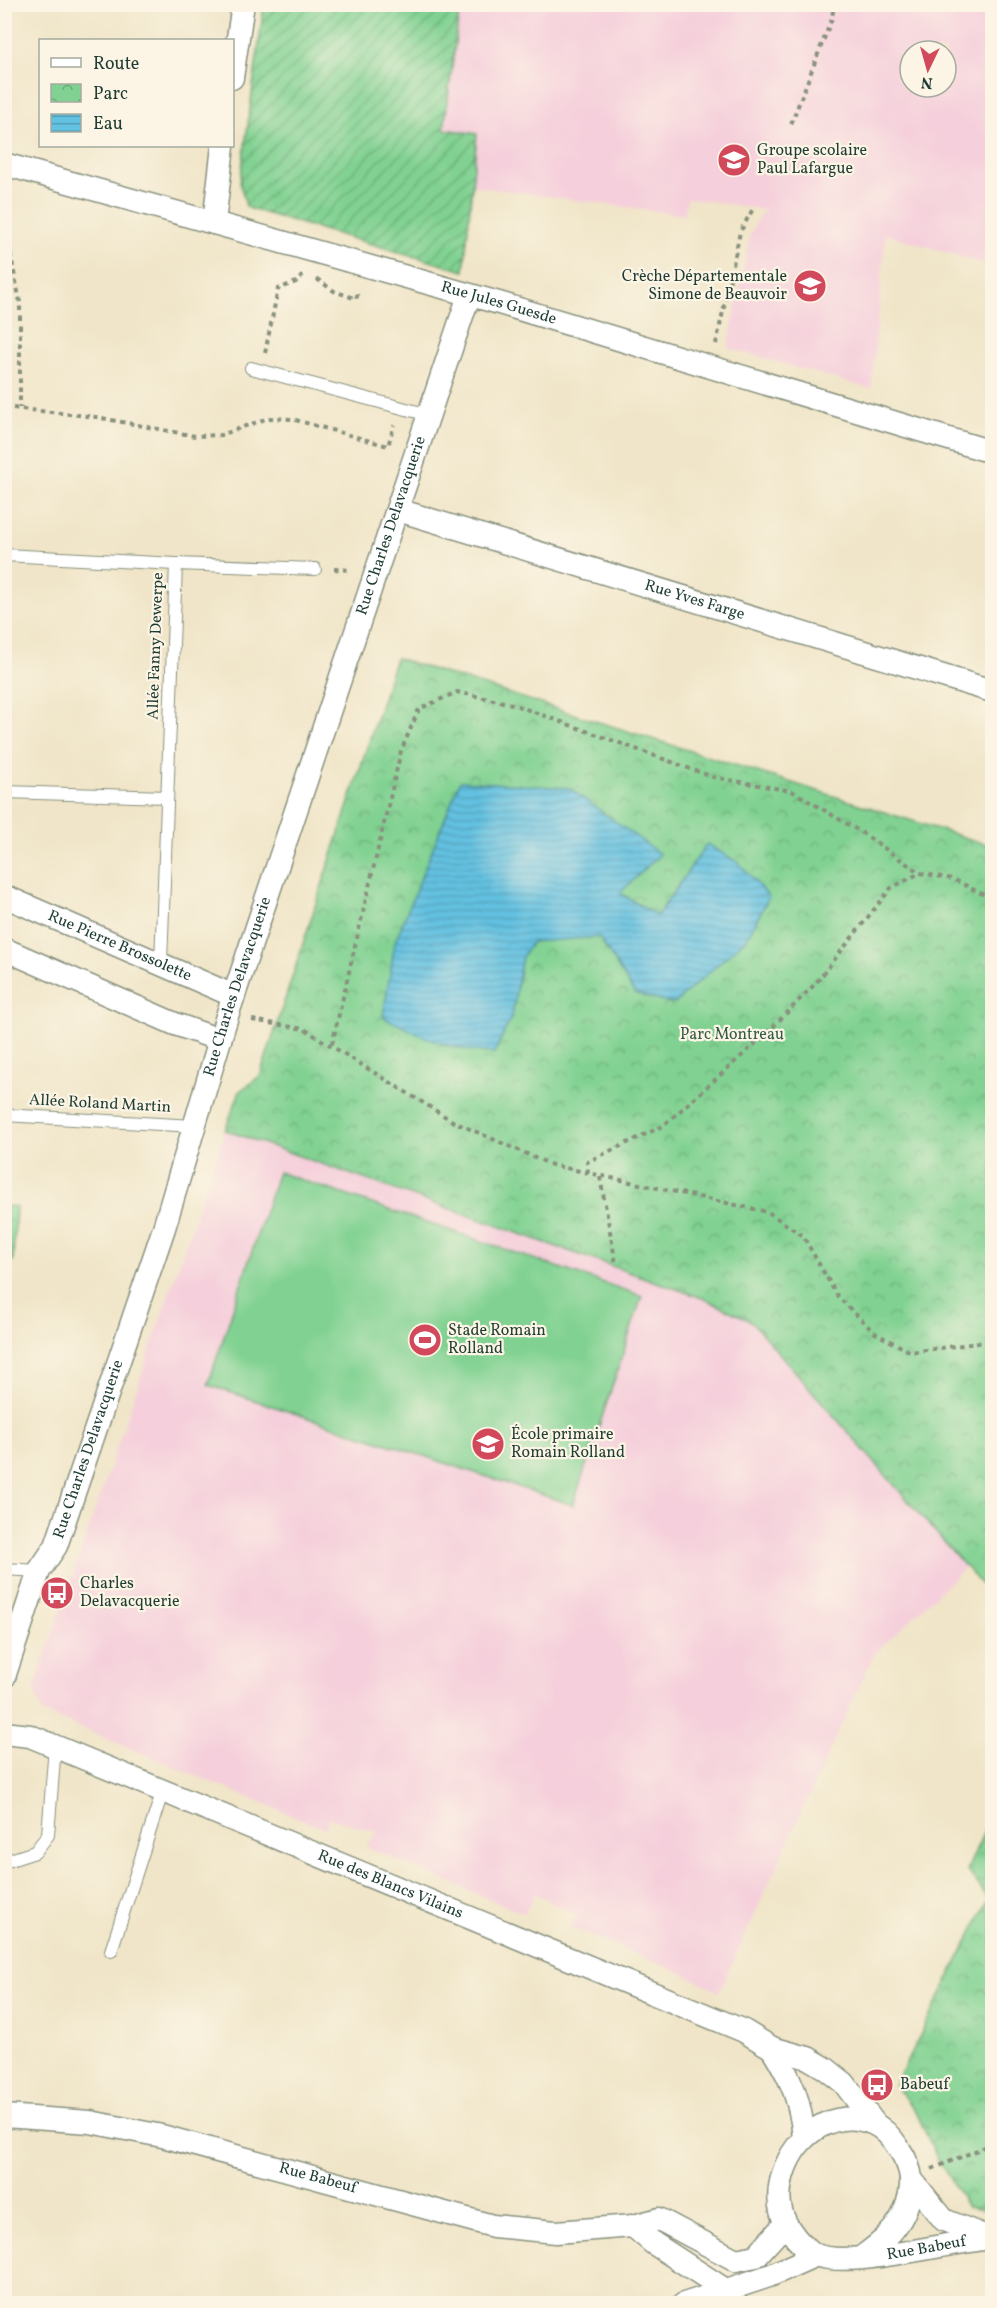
<svg xmlns="http://www.w3.org/2000/svg" width="997" height="2308" font-family="Vollkorn,serif">
<defs>
<pattern id="park-crowns" width="20" height="18" patternUnits="userSpaceOnUse" patternTransform="scale(1.5)"><rect width="20" height="18" fill="#81d292"/><path d="M2 6a3 3 0 1 1 6 0M12 15a3 3 0 1 1 6 0" fill="none" stroke="#69ac78"/></pattern>
<pattern id="garden-furrows" width="10" height="10" patternUnits="userSpaceOnUse" patternTransform="scale(1.5)"><rect width="10" height="10" fill="#81d292"/><path d="M-1 1l2-2M0 10L10 0M9 11l2-2" fill="none" stroke="#69ac78"/></pattern>
<pattern id="water-rules" width="6" height="5" patternUnits="userSpaceOnUse" patternTransform="scale(1.5)"><rect width="6" height="5" fill="#63c1e1"/><path d="M0 2.5h6" fill="none" stroke="#519eb7"/></pattern>
</defs>
<rect width="100%" height="100%" fill="#fcf5e5"/>
<filter id="ink" filterUnits="userSpaceOnUse"><feTurbulence type="fractalNoise" baseFrequency=".0167" numOctaves="2"/><feDisplacementMap in="SourceGraphic" scale="12" xChannelSelector="R" yChannelSelector="G"/><feConvolveMatrix kernelMatrix="1 2 1 2 8 2 1 2 1" color-interpolation-filters="sRGB"/></filter>
<filter id="wash" filterUnits="userSpaceOnUse"><feTurbulence type="fractalNoise" baseFrequency=".008" numOctaves="4" result="noise"/><feDisplacementMap in="SourceGraphic" scale="24" xChannelSelector="R" yChannelSelector="G"/><feGaussianBlur stdDeviation="1.35" result="paint"/><feColorMatrix in="noise" values="0 0 0 0 0 0 0 0 0 0 0 0 0 0 0 0 0 1.4 0 .05"/><feComposite in="paint" operator="in"/></filter>
<g filter="url(#wash)">
<rect width="100%" height="100%" fill="#f0e5c8"/>
<g fill="#f5cfdb" fill-rule="evenodd">
<path d="M460 5H992V266L886 234 871 389 728 348 750 235 759 216 766 210 688 198 684 215 472 186 477 134 444 130ZM910 51H946V87H910Z"/>
<path d="M225 1130 705 1299 751 1321 966 1567 874 1654 719 1992 684 1974 570 1927 577 1916 535 1893 525 1914 366 1847 378 1832 329 1818 325 1829 42 1712 34 1689Z"/>
</g>
<g fill="url(#park-crowns)" stroke="#508863" stroke-width="1.5">
<path d="M396 658 992 846V1597L751 1321 705 1299 225 1130 240 1091 260 1076Z"/>
<path d="M5 1206 16 1207 13 1261H5Z"/>
<path d="M992 1814V2211L967 2207 937 2158 917 2114 895 2085 989 1899 967 1870Z"/>
</g>
<path fill="url(#garden-furrows)" stroke="#508863" stroke-width="1.5" d="M264 5H460L444 129 477 134 464 271 251 209 246 206 240 183Z"/>
<path fill="#81d292" stroke="#508863" stroke-width="1.5" d="M278 1172 642 1296 573 1505 208 1385Z"/>
<path fill="url(#water-rules)" stroke="#417f8a" stroke-width="1.5" d="M460 781 569 788 660 854 620 893 657 916 707 844 739 863 769 897 747 938 674 1004 635 994 599 937 532 942 522 957 512 1016 494 1053C447 1050 424 1037 383 1017L395 942Z"/>
</g>
<g filter="url(#ink)">
<g fill="none" stroke-linecap="round" stroke-linejoin="round">
<defs>
<g id="service">
<path d="M251 368 429 415"/>
<path d="M4 555 176 564"/>
<path d="M4 792 167 797"/>
<path d="M161 963 176 564 315 569"/>
<path d="M4 1115 194 1126"/>
<path d="M4 1569 39 1571"/>
<path d="M4 1862 35 1852 48 1835 55 1746"/>
<path d="M111 1951 163 1790"/>
</g>
<g id="minor">
<path d="M232 78 243 4"/>
<path id="s1" d="M4 164 499 303 992 452"/>
<path d="M214 223 223 146"/>
<path id="s2" d="M398 510 992 691"/>
<path id="s3" d="M4 896 234 996"/>
<path d="M4 949 175 1024 220 1040"/>
<path id="s4" d="M4 1677 39 1571 56 1546 164 1228 227 1016 469 295"/>
<path id="s5" d="M4 1733 30 1736 744 2031 772 2048 808 2058 825 2068 844 2083 875 2124"/>
<path d="M772 2048C792 2080 800 2100 804 2137"/>
<path id="s6" d="M4 2116 90 2122 162 2136 493 2226 556 2232 633 2226 659 2219 736 2260"/>
<path d="M911 2179 944 2220 989 2238"/>
<path d="M633 2226 653 2243 724 2289"/>
<path id="s7" d="M862 2257C875 2247 889 2237 898 2223 906 2212 912 2193 911 2179 910 2161 891 2132 874 2124 834 2106 795 2135 783 2174 777 2193 778 2213 790 2230 796 2239 806 2250 816 2255 850 2269 953 2241 992 2238"/>
<path d="M736 2260 756 2256 785 2224"/>
<path d="M684 2304 769 2276 816 2255"/>
</g>
</defs>
<use href="#service" stroke="#88917e" stroke-width="14"/>
<use href="#minor" stroke="#88917e" stroke-width="25"/>
<g stroke="#88917e" stroke-width="4" stroke-dasharray="4.5 4.5" stroke-linecap="butt">
<path d="M791 124 832 18 834 4"/>
<path d="M7 191 6 231 20 302V408"/>
<path d="M317 279 334 291 356 299 359 290"/>
<path d="M716 344 740 232 754 207"/>
<path d="M265 353 278 289 296 282 305 273"/>
<path d="M4 407 96 417 195 436 221 435 268 418 292 419 388 446 394 425"/>
<path d="M334 569 350 570"/>
<path d="M252 1020 304 1029 454 1122 552 1165 768 1212 803 1236 838 1297 875 1333 911 1352 992 1341"/>
<path d="M332 1044 401 751 419 709 457 692 512 704 713 777 792 791 864 834 920 873 953 879 992 899"/>
<path d="M588 1173 587 1162 663 1126 764 1036 816 983 891 888 920 873"/>
<path d="M600 1177 616 1264"/>
<path d="M932 2169 992 2144"/>
</g>
<use href="#service" stroke="#fff" stroke-width="12"/>
<use href="#minor" stroke="#fff" stroke-width="22"/>
</g>
</g>
<defs>
<symbol id="school-disc" viewBox="-11 -11 22 22"><circle r="9.5" fill="#d1495b" stroke="#fcf5e5"/><path d="M0-5L7-2L0 1L-7-2ZM-4 1L0 2.5L4 1V4Q0 6-4 4Z" fill="#fff"/></symbol>
<symbol id="stadium-disc" viewBox="-11 -11 22 22"><circle r="9.5" fill="#d1495b" stroke="#fcf5e5"/><path d="M0-5a6.5 5 0 1 0 0 10a6.5 5 0 1 0 0-10ZM-3.5-1.8h7v3.6h-7Z" fill="#fff"/></symbol>
<symbol id="bus-disc" viewBox="-11 -11 22 22"><circle r="9.5" fill="#d1495b" stroke="#fcf5e5"/><path d="M-5-6H5V4H4V6H2V4H-2V6H-4V4H-5ZM-3.5-4V0h7V-4ZM-3.5 1.2v1.5H-2V1.2ZM2 1.2v1.5H3.5V1.2Z" fill="#fff"/></symbol>
</defs>
<g fill-rule="evenodd">
<use href="#school-disc" x="715" y="141" width="38" height="38"/>
<use href="#school-disc" x="791" y="267" width="38" height="38"/>
<use href="#stadium-disc" x="406" y="1321" width="38" height="38"/>
<use href="#school-disc" x="469" y="1425" width="38" height="38"/>
<use href="#bus-disc" x="38" y="1574" width="38" height="38"/>
<use href="#bus-disc" x="858" y="2066" width="38" height="38"/>
</g>
<g text-anchor="middle" dominant-baseline="central" stroke-width="4.5" stroke-linejoin="round" paint-order="stroke">
<g font-size="16" fill="#1f3d34" stroke="#fcf5e5" text-anchor="start">
<text x="757" y="151">Groupe scolaire<tspan x="757" dy="18">Paul Lafargue</tspan></text>
<text x="787" y="277" text-anchor="end">Crèche Départementale<tspan x="787" dy="18">Simone de Beauvoir</tspan></text>
<text x="448" y="1331">Stade Romain<tspan x="448" dy="18">Rolland</tspan></text>
<text x="511" y="1435">École primaire<tspan x="511" dy="18">Romain Rolland</tspan></text>
<text x="80" y="1584">Charles<tspan x="80" dy="18">Delavacquerie</tspan></text>
<text x="900" y="2085">Babeuf</text>
</g>
<g font-size="16" fill="#1f3d34" stroke="#fcf5e5">
<text stroke="none"><textPath href="#s1" startOffset="514">Rue Jules Guesde</textPath></text>
<text stroke="none"><textPath href="#s4" startOffset="1216">Rue Charles Delavacquerie</textPath></text>
<text stroke="none"><textPath href="#s2" startOffset="310">Rue Yves Farge</textPath></text>
<text transform="translate(156 646) rotate(-88)">Allée Fanny Dewerpe</text>
<text stroke="none"><textPath href="#s3" startOffset="126">Rue Pierre Brossolette</textPath></text>
<text stroke="none"><textPath href="#s4" startOffset="730">Rue Charles Delavacquerie</textPath></text>
<text transform="translate(100 1104) rotate(3)">Allée Roland Martin</text>
<text stroke="none"><textPath href="#s4" startOffset="244">Rue Charles Delavacquerie</textPath></text>
<text stroke="none"><textPath href="#s5" startOffset="416">Rue des Blancs Vilains</textPath></text>
<text stroke="none"><textPath href="#s6" startOffset="321">Rue Babeuf</textPath></text>
<text stroke="none"><textPath href="#s7" startOffset="489">Rue Babeuf</textPath></text>
</g>
<g font-size="16" fill="#335b47" stroke="#fcf5e5">
<text x="732" y="1035">Parc Montreau</text>
</g>
</g>
<rect width="997" height="2308" fill="none" stroke="#fcf5e5" stroke-width="24"/>
<rect x="39" y="39" width="195" height="108" fill="#fcf5e5" stroke="#a4ab9e" stroke-width="1.5"/>
<rect x="51" y="58" width="30" height="9" fill="#ffffff" stroke="#a4ab9e" stroke-width="1.5"/>
<text x="93" y="69" font-size="18" fill="#1f3d34">Route</text>
<rect x="51" y="84" width="30" height="18" fill="url(#park-crowns)" stroke="#a4ab9e" stroke-width="1.5"/>
<text x="93" y="99" font-size="18" fill="#1f3d34">Parc</text>
<rect x="51" y="114" width="30" height="18" fill="url(#water-rules)" stroke="#a4ab9e" stroke-width="1.5"/>
<text x="93" y="129" font-size="18" fill="#1f3d34">Eau</text>
<g transform="translate(928 69) rotate(185)"><circle r="28" fill="#fcf5e5" stroke="#a4ab9e" stroke-width="1.5"/>
<path d="M0-4.5L10 22L0 15L-10 22Z" fill="#d1495b"/>
<text y="-9" font-size="16" font-weight="bold" text-anchor="middle" fill="#1f3d34">N</text>
</g>
</svg>
